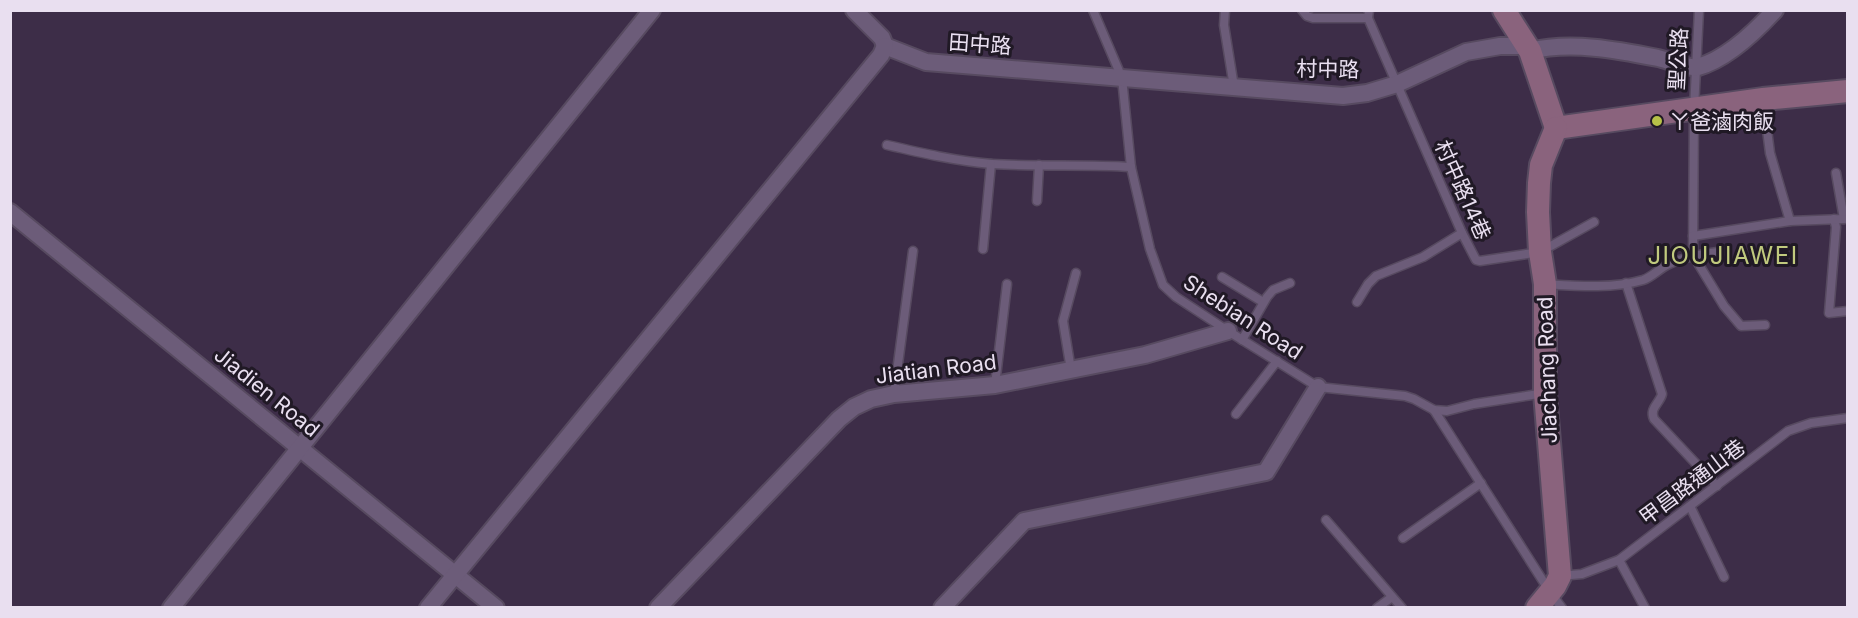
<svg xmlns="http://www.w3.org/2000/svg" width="1858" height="618" font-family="Inter,'Noto Sans TC',sans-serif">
<rect width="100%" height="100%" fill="#3d2d48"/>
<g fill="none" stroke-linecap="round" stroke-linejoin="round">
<defs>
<g id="lane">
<path d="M1093 10 1122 78 1131 167 1150 249 1163 285 1176 297 1228 331 1318 387 1405 396 1414 399 1434 410 1447 411 1474 404 1545 393"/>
<path d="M1225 10 1224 25 1234 87"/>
<path d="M1302 10 1307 16 1313 18H1368"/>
<path d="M1369 10 1368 18 1462 233 1476 260 1480 261 1540 252 1594 222"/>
<path d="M1699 10 1694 109 1693 255 1724 306 1741 326 1765 325"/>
<path d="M1763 99 1770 153 1790 221"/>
<path d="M887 145C921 153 956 161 992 164 1038 167 1085 164 1131 167"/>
<path d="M1836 173 1844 219 1847 218"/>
<path d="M1037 201 1039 165"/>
<path d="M1834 219 1836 227 1829 313 1848 311"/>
<path d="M1693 236 1790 221 1844 219"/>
<path d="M983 249 991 164"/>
<path d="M1222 277 1263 302"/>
<path d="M1626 283 1662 394C1660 403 1649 408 1654 419L1717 486"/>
<path d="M1545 284C1577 286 1612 289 1643 280 1652 277 1659 269 1667 265 1685 256 1705 254 1725 251"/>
<path d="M1357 302 1368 284 1376 276 1423 257 1462 233"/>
<path d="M1242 340 1267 297 1273 290 1290 283"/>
<path d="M1071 370 1063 321 1076 273"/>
<path d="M995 385 1007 284"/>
<path d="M894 394 913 251"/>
<path d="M1434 410 1550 592 1562 608"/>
<path d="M1236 414 1277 361"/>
<path d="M1690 506 1724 577"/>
<path d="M1326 520 1402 608"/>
<path d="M1403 538 1481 483"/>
<path d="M1619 560 1645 608"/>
<path d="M1560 576 1582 574 1619 560 1788 431 1811 423 1848 418"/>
<path d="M1377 608 1392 597"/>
</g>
<g id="street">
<path d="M854 10 882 38 885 46 926 62 1343 96 1367 93 1397 84 1466 52 1500 46H1526"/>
<path d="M1530 51C1571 41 1617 50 1658 58 1667 60 1690 69 1698 67 1727 59 1755 32 1775 10"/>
<path d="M10 212 496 608"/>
<path d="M171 608 652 10"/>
<path d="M428 608 881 55 885 46"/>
<path d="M658 608 839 419 854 407 871 399 894 394 995 385 1145 355 1228 331"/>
<path d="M942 608 1024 521 1266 472 1318 387"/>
</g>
<g id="secondary">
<path d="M1504 10 1530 51 1556 128"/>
<path d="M1556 128 1763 99 1848 91"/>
<path d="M1537 608 1555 586 1560 576 1545 393V284L1540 252 1538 212 1539 183 1541 165 1556 128"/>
</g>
</defs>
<use href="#lane" stroke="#574a60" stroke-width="11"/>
<use href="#street" stroke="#574a60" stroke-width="20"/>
<use href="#secondary" stroke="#574a60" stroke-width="26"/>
<use href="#lane" stroke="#6c5c79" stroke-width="8"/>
<use href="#street" stroke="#6c5c79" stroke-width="16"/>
<use href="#secondary" stroke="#8a637d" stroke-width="22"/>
</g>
<circle fill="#b6c148" stroke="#201925" stroke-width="2" cx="1657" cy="121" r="6"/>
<g text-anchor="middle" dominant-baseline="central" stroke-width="6" stroke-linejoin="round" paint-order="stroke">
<g font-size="21" fill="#e9dff0" stroke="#201925">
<text transform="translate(980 44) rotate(4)">田中路</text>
<text transform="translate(1678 59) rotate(-87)">聖公路</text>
<text transform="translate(1328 69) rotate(1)">村中路</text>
<text transform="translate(1463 190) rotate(66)">村中路14巷</text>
<text transform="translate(1243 317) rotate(33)">Shebian Road</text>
<text transform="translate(936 369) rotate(-7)">Jiatian Road</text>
<text transform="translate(1547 370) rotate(-92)">Jiachang Road</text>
<text transform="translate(267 392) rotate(39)">Jiadien Road</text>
<text transform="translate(1692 482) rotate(-37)">甲昌路通山巷</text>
</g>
<g font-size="21" fill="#e9dff0" stroke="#201925" text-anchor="start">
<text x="1669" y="121">ㄚ爸滷肉飯</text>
</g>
<g font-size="24" letter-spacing="1.5" fill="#c1ca7e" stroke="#201925">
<text x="1723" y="255">JIOUJIAWEI</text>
</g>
</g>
<rect width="1858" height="618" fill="none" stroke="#e9dff0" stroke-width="24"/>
</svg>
